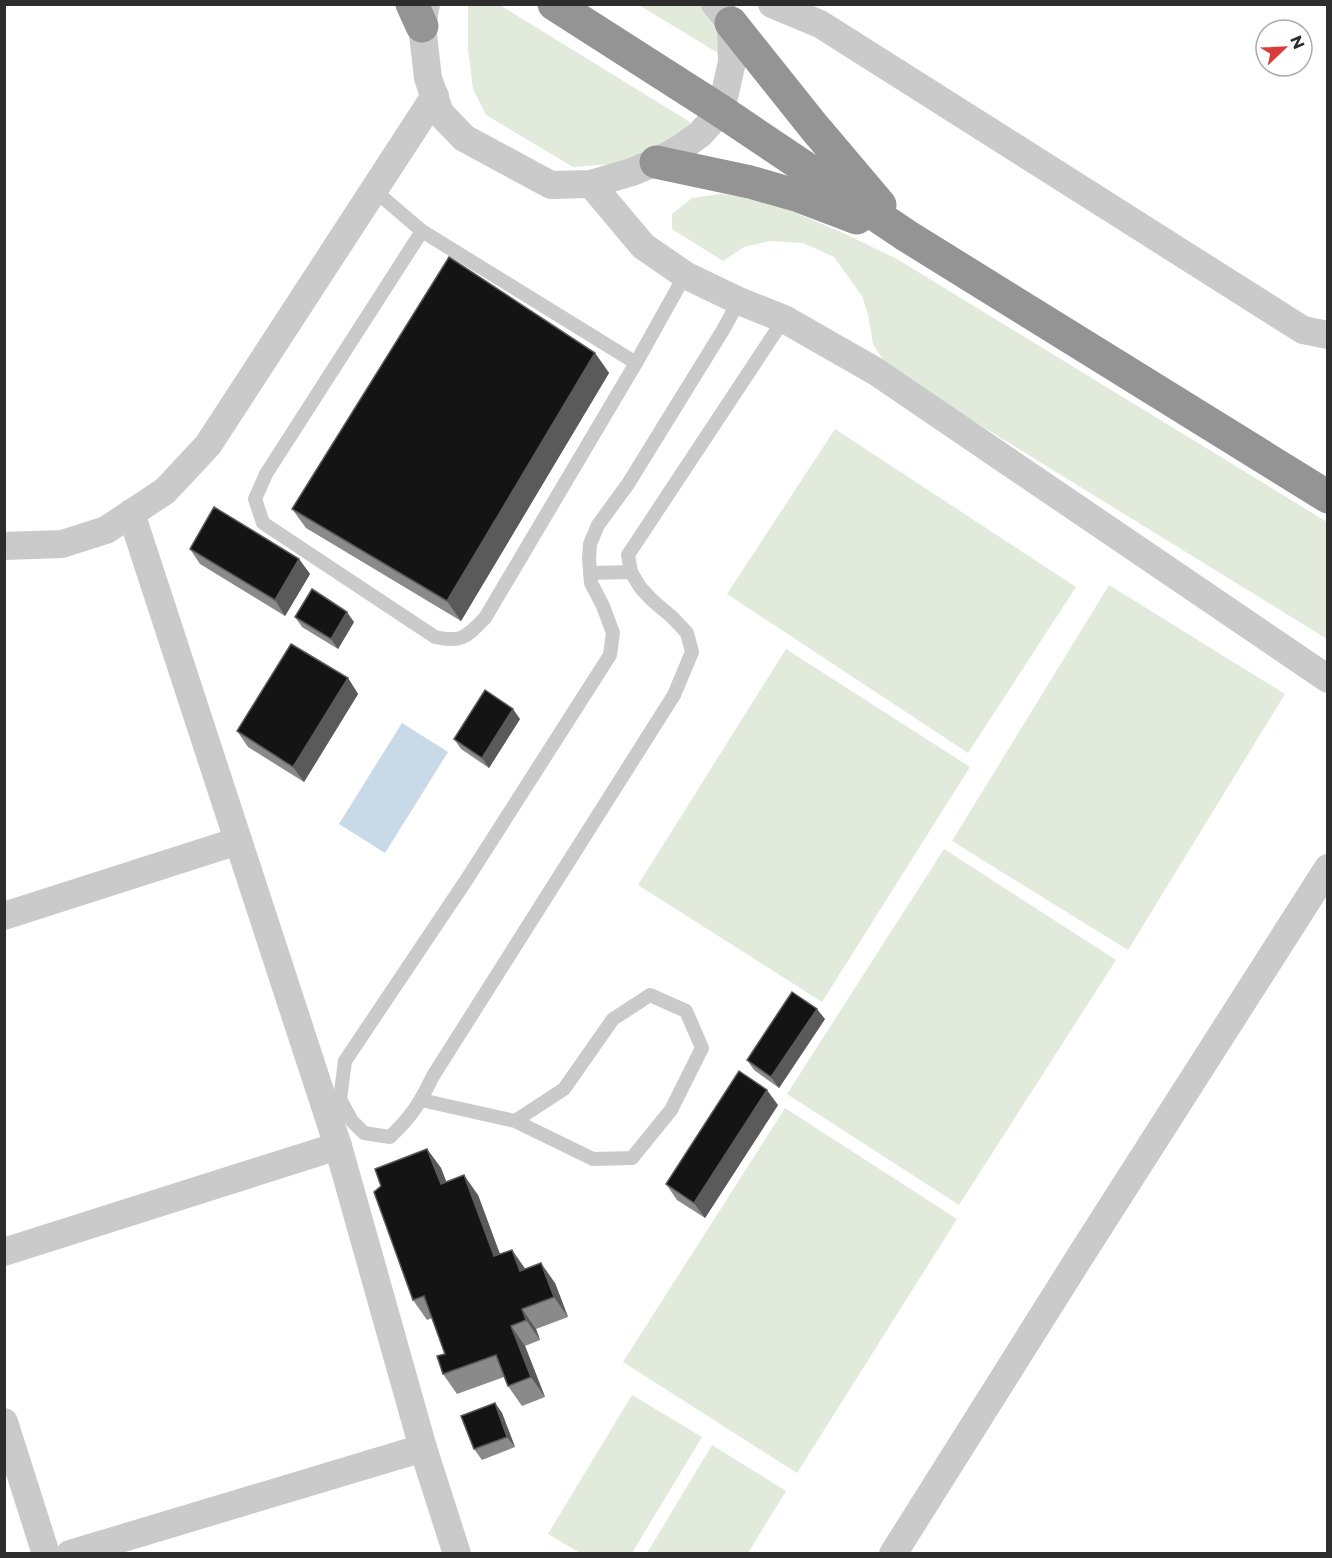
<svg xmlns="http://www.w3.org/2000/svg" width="1332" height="1558" font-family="Montserrat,sans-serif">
<rect width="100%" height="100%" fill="#fff"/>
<g fill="#e1eadb">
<path d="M468 5H500L690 122 682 138 615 164 573 167 486 115 473 89 468 49Z"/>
<path d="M639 5H700C720 17 720 34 721 55Z"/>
<path d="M720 194 763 199 841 232 897 259 1327 522V639L889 369 873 344 868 314 862 296 834 257 803 243 770 241 744 247 723 261 672 229V214L692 198Z"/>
<path d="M835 429 1076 587 968 753 727 594Z"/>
<path d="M1109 585 1285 694 1128 950 952 841Z"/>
<path d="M786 649 970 767 822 1002 638 885Z"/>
<path d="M944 849 1116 960 959 1205 787 1094Z"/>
<path d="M785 1108 957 1219 797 1473 623 1362Z"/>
<path d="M632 1395 702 1437 632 1553H580L548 1534Z"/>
<path d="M712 1445 786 1491 748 1553H647Z"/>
</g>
<path fill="#c8d9e8" d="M402 723 448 752 385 853 339 824Z"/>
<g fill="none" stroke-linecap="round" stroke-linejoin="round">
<g stroke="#cacaca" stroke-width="14">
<path d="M374 190 422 231 266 474 255 499 263 523 435 637C462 643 466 637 485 618L636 363 685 275"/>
<path d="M422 231 636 363"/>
<path d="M739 301 723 330 628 484 598 525 590 544 589 559 591 583 603 606 613 633 610 655 467 879 345 1061 340 1099 352 1121 364 1133 390 1137C412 1116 420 1103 433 1076L674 695 692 652 687 633 673 618 652 600 640 587 631 572 628 555 784 319"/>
<path d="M590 573 631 572"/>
<path d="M421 1100 515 1121 593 1159 632 1158 671 1110 702 1048 686 1011 650 995 613 1019 564 1089 515 1121"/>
</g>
<g stroke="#cacaca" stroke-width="28">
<path d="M426 4 422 26 428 78 440 113 464 138 551 185 591 184 632 172 656 162 681 148 700 134 721 111 732 62 731 23 715 4"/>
<path d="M772 4 820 24 1303 330 1328 335"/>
<path d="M591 184 643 246 685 275 739 301 784 319 875 371 1328 679"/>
<path d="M131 513 338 1146 423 1448 457 1554"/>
<path d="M4 546 62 544 106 530 165 491 208 445 435 96"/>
<path d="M4 916 238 841"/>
<path d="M4 1252 338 1146"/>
<path d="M4 1422 46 1554"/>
<path d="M70 1554 423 1448"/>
<path d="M893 1554 1081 1255 1328 868"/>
</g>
<g stroke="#949494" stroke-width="33">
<path d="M412 4 422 26"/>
<path d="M554 4 721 111 907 236 1328 497"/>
<path d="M731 23 814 127 880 205"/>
<path d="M656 162 750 182 799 196 857 218"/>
</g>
</g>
<g fill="#8a8a8a">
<path d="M595 353 609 373 461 621 306 528 292 509Z"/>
<path d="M190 549 299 559 310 574 285 616 200 564Z"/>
<path d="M295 617 354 622 338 649 302 627Z"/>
<path d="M348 678 358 694 304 782 248 747 237 731Z"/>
<path d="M520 719 489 768 461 749 454 739Z"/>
<path d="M825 1019 779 1088 754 1070 747 1060Z"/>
<path d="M778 1105 705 1218 677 1200 666 1184Z"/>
<path d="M427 1149 441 1168 446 1182 478 1195 500 1254 512 1250 525 1269 555 1283 568 1317 536 1329 540 1340 525 1346 545 1397 522 1406 508 1386 504 1377 457 1394 443 1374 445 1354 432 1318 427 1320 413 1300Z"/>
<path d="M495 1403 502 1413 515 1447 482 1460 474 1449Z"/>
</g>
<g fill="#5a5a5a">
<path d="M595 353 609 373 461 621 447 601Z"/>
<path d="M299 559 310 574 285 616 275 600Z"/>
<path d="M347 612 354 622 338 649 331 639Z"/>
<path d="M348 678 358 694 304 782 293 767Z"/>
<path d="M513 709 520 719 489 768 482 758Z"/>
<path d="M817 1009 825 1019 779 1088 771 1077Z"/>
<path d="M767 1090 778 1105 705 1218 694 1203Z"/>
<path d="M427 1149 441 1168 455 1204 441 1184Z"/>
<path d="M464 1175 478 1195 508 1276 494 1256Z"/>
<path d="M512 1250 526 1270 520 1271Z"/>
<path d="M541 1263 555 1283 568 1317 554 1297Z"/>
<path d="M522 1309 536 1329 540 1340 526 1320Z"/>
<path d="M511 1326 525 1346 545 1397 531 1377Z"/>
<path d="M495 1403 502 1413 515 1447 507 1437Z"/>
</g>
<g fill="#141414" stroke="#5a5a5a" stroke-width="1.5">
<path d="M449 257 595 353 447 601 292 509Z"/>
<path d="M214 507 299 559 275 600 190 549Z"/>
<path d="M312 589 347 612 331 639 295 617Z"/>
<path d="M291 644 348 678 293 767 237 731Z"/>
<path d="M485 690 513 709 482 758 454 739Z"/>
<path d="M792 992 817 1009 771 1077 747 1060Z"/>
<path d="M739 1071 767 1090 694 1203 666 1184Z"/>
<path d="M427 1149 441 1184 464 1175 494 1256 512 1250 520 1271 541 1263 554 1297 522 1309 526 1320 511 1326 531 1377 508 1386 496 1355 443 1374 437 1356 445 1354 424 1296 413 1300 374 1192 381 1186 375 1169Z"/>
<path d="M495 1403 507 1437 474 1449 461 1416Z"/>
</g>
<rect width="1332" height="1558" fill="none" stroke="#2d2d2d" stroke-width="12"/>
<g transform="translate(1284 48) rotate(67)"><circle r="28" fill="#ffffff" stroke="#ababab" stroke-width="1.5"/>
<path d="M0-4.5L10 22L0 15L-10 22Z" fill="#d93d39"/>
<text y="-9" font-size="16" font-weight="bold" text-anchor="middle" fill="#2d2d2d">N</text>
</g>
</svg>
